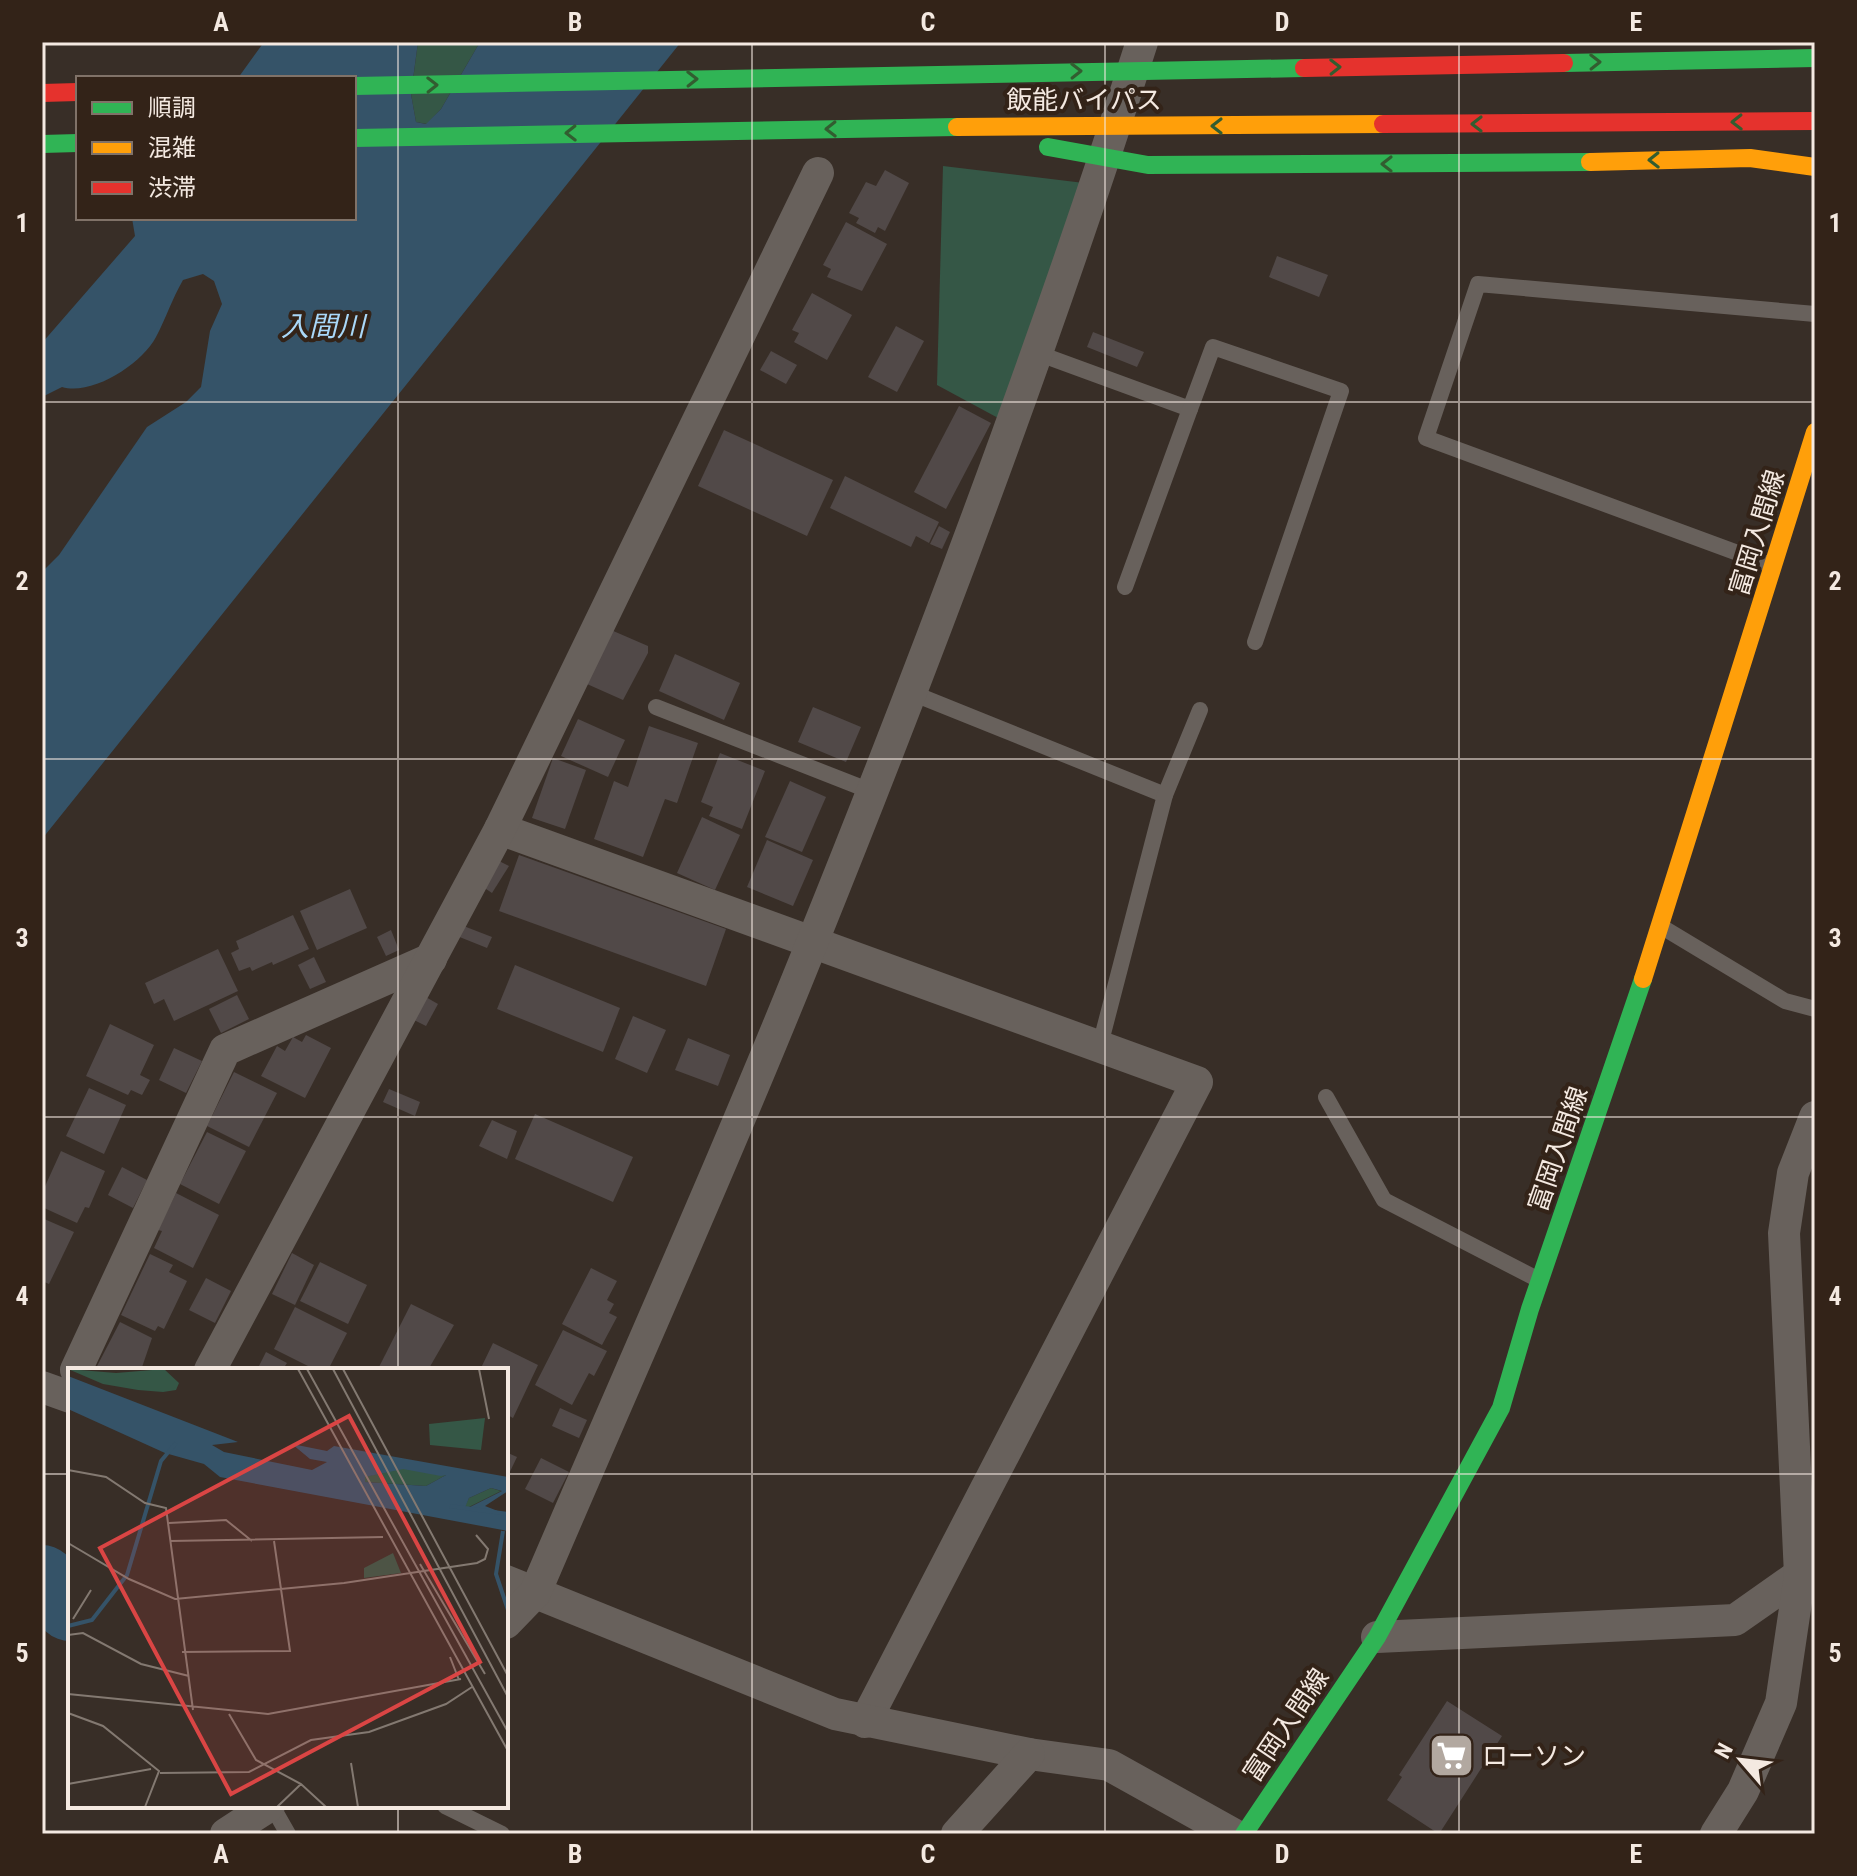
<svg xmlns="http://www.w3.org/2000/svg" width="1857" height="1876" font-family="'Roboto Condensed','Noto Sans JP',sans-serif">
<rect width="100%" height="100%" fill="#382e27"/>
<g fill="#355746">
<path d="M418 42H480L441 109 427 124 416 122 411 94Z"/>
<path d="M943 166 1084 183 1000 419 937 385Z"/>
</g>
<path fill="#355368" d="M264 42H418L411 94 416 122 426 124 441 109 480 42H681L42 839V572L59 555 147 427 186 402 201 387 210 331 222 304 214 281 203 274 183 280C172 299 166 318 156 337 142 364 92 396 62 387L42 397V343L135 236 132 218H354V78H238Z"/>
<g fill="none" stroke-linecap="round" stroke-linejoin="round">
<path stroke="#355368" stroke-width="70" d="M42 1580 70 1606"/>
</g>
<g fill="#514948">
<path d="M885 170 909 183 885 231 878 227 875 233 856 223 859 218 849 213 866 182 876 186Z"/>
<path d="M846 222 887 244 862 291 827 277 831 269 823 265Z"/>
<path d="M1277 256 1328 275 1319 297 1269 277Z"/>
<path d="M812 293 852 315 827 360 794 342 799 333 792 330Z"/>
<path d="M896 326 924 341 897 392 868 377Z"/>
<path d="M1093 332 1144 352 1137 367 1087 347Z"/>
<path d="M771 351 797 365 786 384 760 370Z"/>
<path d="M959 406 991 423 946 509 914 492Z"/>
<path d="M724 430 833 480 807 536 698 486Z"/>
<path d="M845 476 939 522 929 543 916 536 911 547 830 508Z"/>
<path d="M939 526 950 532 942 549 930 544Z"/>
<path d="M611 630 648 646V653L623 700 587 684Z"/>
<path d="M675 654 740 683 724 720 659 691Z"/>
<path d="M813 707 861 727 846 762 798 742Z"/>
<path d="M578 719 625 740 608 777 561 756Z"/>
<path d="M649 726 698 743 677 803 665 799 643 857 594 839 614 781 628 787Z"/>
<path d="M720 753 765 771 742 829 709 816 713 807 701 802Z"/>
<path d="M553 758 586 770 565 829 532 818Z"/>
<path d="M790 781 826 797 802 852 765 837Z"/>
<path d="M702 817 740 835 715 890 677 873Z"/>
<path d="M767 840 813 860 793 906 747 887Z"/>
<path d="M519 855 726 929 706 986 499 911Z"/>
<path d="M499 861 509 866 492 893 483 887Z"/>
<path d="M350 889 367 928 317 950 300 911Z"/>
<path d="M293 915 309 949 273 965 272 962 252 971 250 967 239 971 231 953 239 949 236 941Z"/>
<path d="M461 925 492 937 487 948 457 936Z"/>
<path d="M391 930 399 950 386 956 377 937Z"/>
<path d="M218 949 238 991 174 1021 164 999 154 1004 145 983Z"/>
<path d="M314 957 326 982 310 989 298 965Z"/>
<path d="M515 965 620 1008 603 1052 497 1009Z"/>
<path d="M237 995 249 1019 221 1033 209 1009Z"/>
<path d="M424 996 438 1004 426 1026 412 1019Z"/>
<path d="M633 1016 666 1030 647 1073 615 1059Z"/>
<path d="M110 1024 154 1045 140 1075 150 1080 142 1095 131 1090 128 1095 86 1076Z"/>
<path d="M306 1035 331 1048 305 1098 261 1076 277 1046 285 1051 293 1037 302 1042Z"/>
<path d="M688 1038 730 1055 718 1086 675 1070Z"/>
<path d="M174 1048 202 1061 186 1093 159 1080Z"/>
<path d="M234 1072 277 1093 249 1147 207 1126Z"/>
<path d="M89 1088 126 1105 104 1154 66 1136Z"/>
<path d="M389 1089 420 1102 415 1116 383 1102Z"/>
<path d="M535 1114 633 1157 613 1202 515 1159Z"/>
<path d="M492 1120 517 1131 507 1159 479 1146Z"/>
<path d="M207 1132 246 1151 219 1204 180 1184Z"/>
<path d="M61 1151 105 1171 89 1208 85 1207 77 1223 42 1207V1193Z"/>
<path d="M122 1167 147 1180 133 1208 108 1195Z"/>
<path d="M176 1193 219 1215 193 1268 154 1248 162 1231 158 1230Z"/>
<path d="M42 1218 74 1232 49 1284 42 1281Z"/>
<path d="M292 1253 314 1265 295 1305 272 1294Z"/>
<path d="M150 1254 173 1265 169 1272 187 1281 164 1329 158 1326 155 1331 121 1315Z"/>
<path d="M320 1262 367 1285 348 1324 300 1301Z"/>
<path d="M591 1268 617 1281 607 1300 614 1304 609 1313 617 1317 602 1345 562 1324Z"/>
<path d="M206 1278 231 1291 215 1323 189 1310Z"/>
<path d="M411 1304 454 1325 428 1370H386L379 1367Z"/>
<path d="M295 1307 347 1333 328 1370H316L274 1349Z"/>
<path d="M120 1322 152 1338 141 1370H95Z"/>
<path d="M563 1330 607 1351 594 1376 589 1373 572 1405 535 1385Z"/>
<path d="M493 1343 538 1365 513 1418 506 1414V1370H480Z"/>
<path d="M266 1352 287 1363 285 1366 293 1370H257Z"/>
<path d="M560 1408 587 1420 579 1438 552 1426Z"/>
<path d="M506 1452 517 1457 506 1480Z"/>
<path d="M541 1458 569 1472 553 1503 525 1489Z"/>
<path d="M1447 1701 1502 1736 1439 1834 1387 1800 1402 1777 1399 1775Z"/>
</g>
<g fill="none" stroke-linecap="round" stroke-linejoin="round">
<g stroke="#68615c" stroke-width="16">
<path d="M1037 353 1190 409 1213 347 1341 391 1255 642"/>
<path d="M1773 566 1426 438 1478 284 1815 314"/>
<path d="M1125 587 1190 409"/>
<path d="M912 693 1165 795"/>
<path d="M656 707 873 792"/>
<path d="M1662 927 1785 1001 1815 1009"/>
<path d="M1099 1049 1165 795 1200 710"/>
<path d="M1326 1097 1384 1200 1539 1280"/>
<path d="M272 1806 288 1834"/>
<path d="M445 1806 502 1834"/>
</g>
<g stroke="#68615c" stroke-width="32">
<path d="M500 829 1197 1082 865 1722"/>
<path d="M76 1370 225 1050 431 959"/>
<path d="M210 1370 500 829 818 173"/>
<path d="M42 1387 70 1397"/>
<path d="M506 1581 835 1714 1029 1754 1109 1765 1233 1834"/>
<path d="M506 1623 535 1593C628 1375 726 1158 814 938 933 643 1045 345 1142 42"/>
<path d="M1377 1637 1735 1620 1809 1568"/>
<path d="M226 1834 269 1806"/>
<path d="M957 1834 1029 1754"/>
<path d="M1716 1834 1743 1791 1781 1703 1800 1575 1784 1233 1793 1173 1815 1117"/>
</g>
<g stroke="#30b455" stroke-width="18">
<path d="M1564 63 1815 58"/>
<path d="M354 86 1304 68"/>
<path d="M354 138 957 127"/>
<path d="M42 144 78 143"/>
<path d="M1048 147 1148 165 1590 162"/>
<path d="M1244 1834 1377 1637 1501 1408 1530 1309 1643 979"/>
</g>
<g stroke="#ff9f0a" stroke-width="18">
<path d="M957 127 1383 124"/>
<path d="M1590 162 1750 158 1815 167"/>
<path d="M1643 979 1815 432"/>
</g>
<g stroke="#e5322d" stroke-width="18">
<path d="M1304 68 1564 63"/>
<path d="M42 93 78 92"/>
<path d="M1383 124 1815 121"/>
</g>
</g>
<defs><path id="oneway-chevron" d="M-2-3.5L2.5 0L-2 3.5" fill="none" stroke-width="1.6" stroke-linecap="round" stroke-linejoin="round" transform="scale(2)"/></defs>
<g stroke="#325d30">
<use href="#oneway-chevron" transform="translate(1595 62) rotate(-1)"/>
<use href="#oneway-chevron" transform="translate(1335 67) rotate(-1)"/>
<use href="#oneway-chevron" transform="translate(1076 71) rotate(-1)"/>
<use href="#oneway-chevron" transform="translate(692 79) rotate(-1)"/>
<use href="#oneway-chevron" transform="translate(432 85) rotate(-1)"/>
<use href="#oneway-chevron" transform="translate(1737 122) rotate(179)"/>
<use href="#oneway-chevron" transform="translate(1477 124) rotate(180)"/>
<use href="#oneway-chevron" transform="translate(1217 126) rotate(180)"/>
<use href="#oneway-chevron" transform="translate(831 129) rotate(179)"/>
<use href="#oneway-chevron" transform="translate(571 133) rotate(179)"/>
<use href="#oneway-chevron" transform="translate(1654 160) rotate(179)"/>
<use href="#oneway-chevron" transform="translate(1387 164) rotate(180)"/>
</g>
<path fill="none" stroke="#f4e9e1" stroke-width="2" stroke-opacity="0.55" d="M398 42V1370M752 42V1834M1105 42V1834M1459 42V1834M42 402H1815M42 759H1815M42 1117H1815M42 1474H70M506 1474H1815M398 1806V1834"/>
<defs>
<symbol id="supermarket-square" viewBox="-11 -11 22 22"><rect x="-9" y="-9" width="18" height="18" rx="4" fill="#b2a8a0" stroke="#332318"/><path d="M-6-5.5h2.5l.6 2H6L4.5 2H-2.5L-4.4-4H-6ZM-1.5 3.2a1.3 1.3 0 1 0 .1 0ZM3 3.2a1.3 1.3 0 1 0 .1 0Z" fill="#fff"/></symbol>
</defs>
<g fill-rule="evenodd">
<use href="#supermarket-square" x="1426" y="1730" width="51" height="51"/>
</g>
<g text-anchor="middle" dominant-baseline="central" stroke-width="8" stroke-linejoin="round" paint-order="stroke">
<g font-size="26" fill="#f4e9e1" stroke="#332318">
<text x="1084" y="100">飯能バイパス</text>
<text transform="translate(1757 533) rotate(-73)">富岡入間線</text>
<text transform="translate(1558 1149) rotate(-71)">富岡入間線</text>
<text transform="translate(1286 1725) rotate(-56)">富岡入間線</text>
</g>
<g font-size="26" fill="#f4e9e1" stroke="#332318" text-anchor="start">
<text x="1482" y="1756">ローソン</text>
</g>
<g font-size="28" font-style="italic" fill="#a9d8f9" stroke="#332318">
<text x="323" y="326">入間川</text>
</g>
</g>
<g transform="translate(68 1368)">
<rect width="440" height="440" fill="#382e27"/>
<path d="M0 1 48 5 96 1 111 15 108 22 95 24 70 22 35 16ZM417 50 413 82 362 77 361 56ZM327 101 335 100 378 107 358 118 297 114V109ZM423 120 433 123 395 142 401 130ZM325 185 333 205 296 210V200Z" fill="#355746"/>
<path d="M0 8 170 74 144 77 156 84 244 102 259 94 242 91 224 76 259 83 266 78 440 109V123L417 138 440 147V163L152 109 136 96 97 85 0 41ZM335 101 373 108 378 107 358 118 297 114V109ZM423 120 434 123 396 142 401 130Z" fill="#355368" fill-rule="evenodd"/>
<path fill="none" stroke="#355368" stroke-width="4" d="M382 138 440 146M435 163 428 206 440 242M0 258 24 252 59 207 93 93 108 75"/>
<path fill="none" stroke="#837971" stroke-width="2" d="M230 1 440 383M239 1 440 364M265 1 440 329M275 1 440 308M411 1 421 51M0 102 38 109 77 135 98 140 125 342M101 155 158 152 184 173M102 173 315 169M0 175 61 211 107 231 276 215 409 195 417 191 420 181 408 167M352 196 417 306M5 251 23 222M0 267 15 265 73 296 121 308M114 284 222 283 206 173M382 289 391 312M0 326 200 346 393 311M0 345 35 358 91 403 77 439M161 346 188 392 233 416 258 439M283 395 290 439M92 405 181 404 243 372 301 364 378 336 404 319M0 416 83 401M209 439 233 416M307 439H334"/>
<path fill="#da4544" fill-opacity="0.15" stroke="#da4544" stroke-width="4" d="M281 48 412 294 163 426 32 180Z"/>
<rect width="440" height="440" fill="none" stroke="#f4e9e1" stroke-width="4"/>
</g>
<rect width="1857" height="1876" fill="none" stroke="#332318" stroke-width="88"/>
<rect x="76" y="76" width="280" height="144" fill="#332318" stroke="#807268" stroke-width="2"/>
<rect x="92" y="102" width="40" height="12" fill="#30b455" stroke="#807268" stroke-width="2"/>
<text x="148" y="116" font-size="24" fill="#f4e9e1">順調</text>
<rect x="92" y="142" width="40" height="12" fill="#ff9f0a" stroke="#807268" stroke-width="2"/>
<text x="148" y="156" font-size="24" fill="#f4e9e1">混雑</text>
<rect x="92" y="182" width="40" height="12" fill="#e5322d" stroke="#807268" stroke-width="2"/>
<text x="148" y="196" font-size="24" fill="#f4e9e1">渋滞</text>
<g transform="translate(1741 1760) rotate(298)" stroke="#332318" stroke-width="6" paint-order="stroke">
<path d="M0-6L14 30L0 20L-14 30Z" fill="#f4e9e1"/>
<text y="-12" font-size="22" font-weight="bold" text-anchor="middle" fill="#f4e9e1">N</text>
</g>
<rect x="44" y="44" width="1769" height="1788" fill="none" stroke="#f4e9e1" stroke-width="3"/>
<g font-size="26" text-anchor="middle" font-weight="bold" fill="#f4e9e1">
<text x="221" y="31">A</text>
<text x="575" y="31">B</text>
<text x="928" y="31">C</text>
<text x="1282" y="31">D</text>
<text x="1636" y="31">E</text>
<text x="22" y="232">1</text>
<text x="1835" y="232">1</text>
<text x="22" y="590">2</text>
<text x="1835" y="590">2</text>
<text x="22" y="947">3</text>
<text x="1835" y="947">3</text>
<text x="22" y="1305">4</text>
<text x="1835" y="1305">4</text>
<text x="22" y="1662">5</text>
<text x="1835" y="1662">5</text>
<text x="221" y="1863">A</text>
<text x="575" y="1863">B</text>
<text x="928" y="1863">C</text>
<text x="1282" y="1863">D</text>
<text x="1636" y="1863">E</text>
</g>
</svg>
